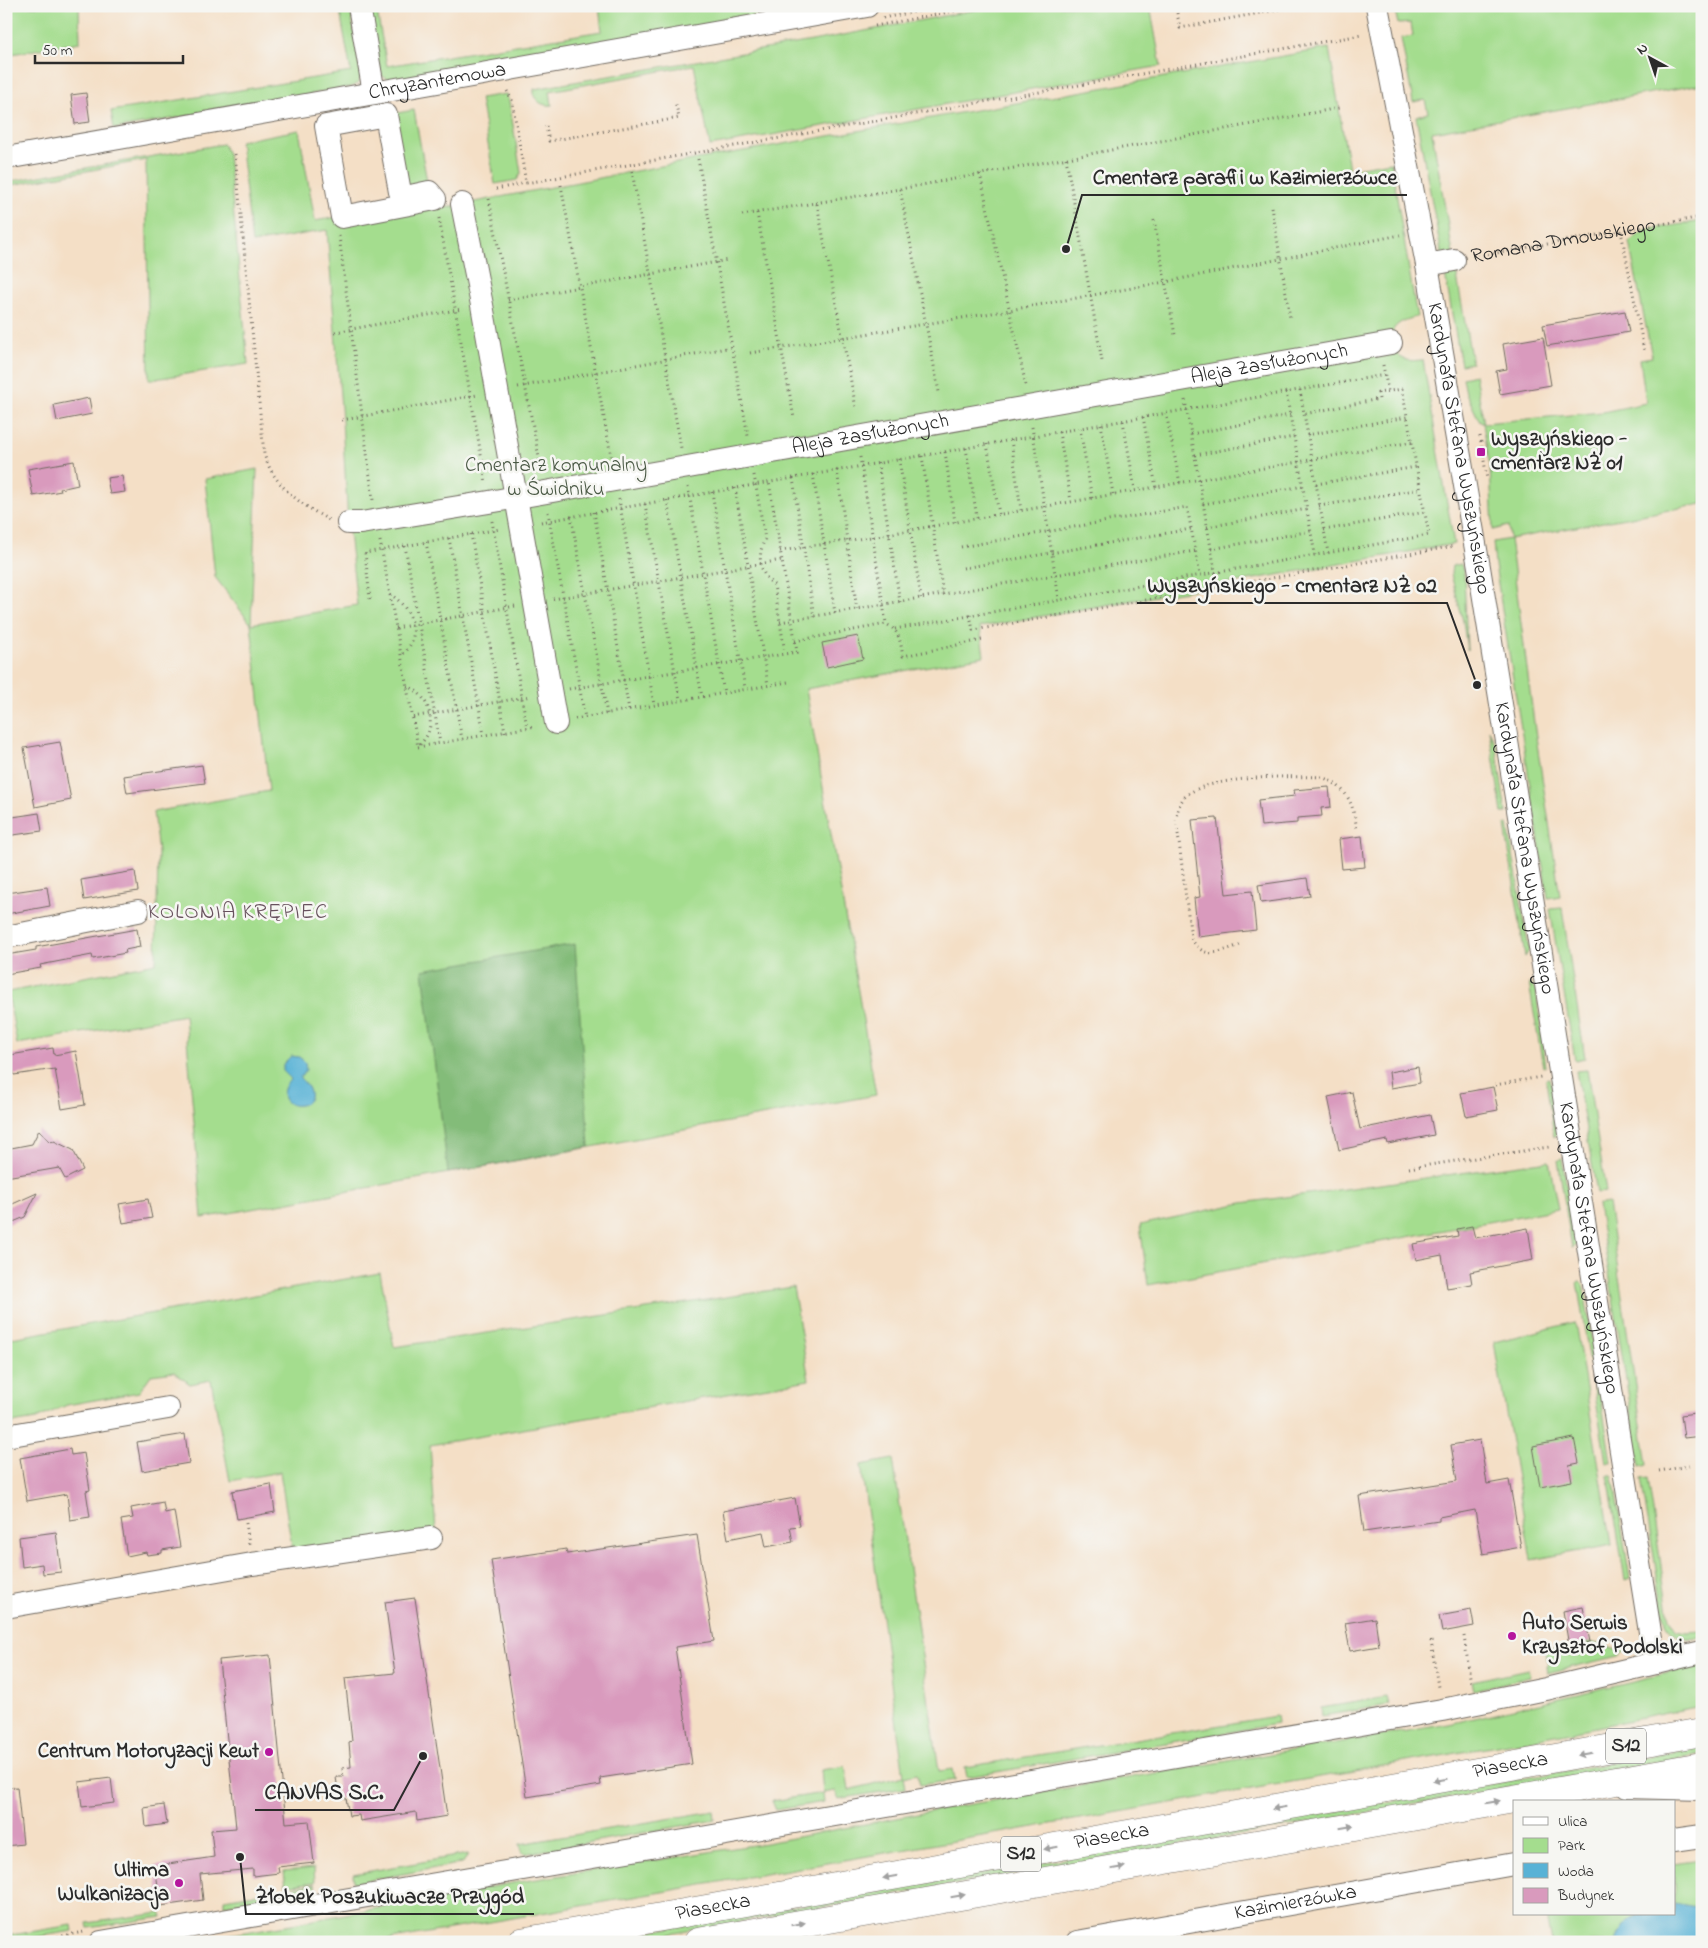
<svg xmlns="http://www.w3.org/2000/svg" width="1708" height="1948" font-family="'Indie Flower',sans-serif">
<rect width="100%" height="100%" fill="#f6f6f2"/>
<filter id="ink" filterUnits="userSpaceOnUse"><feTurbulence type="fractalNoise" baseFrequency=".02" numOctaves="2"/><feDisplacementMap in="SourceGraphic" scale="10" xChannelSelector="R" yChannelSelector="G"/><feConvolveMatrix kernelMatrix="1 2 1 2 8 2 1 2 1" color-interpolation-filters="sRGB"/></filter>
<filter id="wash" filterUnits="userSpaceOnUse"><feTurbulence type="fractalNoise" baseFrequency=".0096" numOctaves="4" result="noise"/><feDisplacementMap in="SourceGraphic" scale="20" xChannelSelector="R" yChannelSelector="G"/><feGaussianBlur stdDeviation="1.12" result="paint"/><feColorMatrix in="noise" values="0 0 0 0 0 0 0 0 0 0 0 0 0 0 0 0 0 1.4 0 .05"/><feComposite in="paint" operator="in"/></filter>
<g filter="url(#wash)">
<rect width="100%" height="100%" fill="#f4dfc6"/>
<g fill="#a4dd8e" stroke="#68845c">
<path d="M6 6H79L80 42 6 55Z"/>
<path d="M339 6H350L361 76 358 83 351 87 114 129 111 111 351 72Z"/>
<path d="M366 6H376L387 66 602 31 599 6H722L723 8 736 6H809L392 81 382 76Z"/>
<path d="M996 6H1150L1161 66 710 146 694 65 550 91 552 105C544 106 538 103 534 96V89L812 41Z"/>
<path d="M1394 6H1702V84L1432 132 1453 254 1442 256 1416 116 1428 113 1425 100 1413 102 1401 38 1413 36 1411 23 1398 24Z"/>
<path d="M1329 48 1349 169 1391 162 1417 317C1402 320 1388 326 1392 344 1394 351 1397 356 1404 359 1410 362 1417 360 1423 360L1454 544 980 627 984 656 806 689 876 1095 202 1218 185 1015 17 1044 8 992 156 963 158 852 153 812 269 791 251 624 215 577 205 479 257 469 251 624 357 605 348 523 342 420 327 230 252 243 240 141 299 130 315 221 435 199 438 209 698 159Z"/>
<path d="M506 94 509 101 521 173 517 180 495 184 480 98Z"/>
<path d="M414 110 429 192 406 197 386 115Z"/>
<path d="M223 144 228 154 248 364 149 380 146 160 6 186V182Z"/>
<path d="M1702 221V504L1510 539 1535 730 1560 896 1548 898 1495 565 1493 542 1510 539 1508 526 1493 530 1490 467 1483 423 1480 422 1466 393 1463 378 1475 375 1484 423 1603 412 1646 403 1640 359 1652 357 1629 242 1645 230Z"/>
<path d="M1455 265 1472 363 1461 365 1444 268Z"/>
<path d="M1461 564 1464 574 1467 650 1463 621 1451 574 1452 566Z"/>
<path d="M1489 730 1496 745 1506 813H1502Z"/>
<path d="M1505 825H1508L1529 950 1525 957Z"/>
<path d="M1562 908 1585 1058 1575 1060 1550 909Z"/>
<path d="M1529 983 1536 990 1546 1066 1543 1067Z"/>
<path d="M1587 1070 1606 1192 1597 1193 1576 1071Z"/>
<path d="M1550 1078 1559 1134 1554 1137 1546 1079Z"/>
<path d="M1562 1159 1577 1245 1572 1248 1558 1160Z"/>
<path d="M1549 1161 1558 1209 1148 1285 1140 1225 1242 1203Z"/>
<path d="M1608 1203 1647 1465 1640 1467 1598 1205Z"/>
<path d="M380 1273 394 1347 793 1287 809 1380 430 1445 436 1532 293 1553 280 1472 230 1481 211 1380 190 1384 174 1372 151 1375 139 1392 67 1405 36 1419 6 1424V1339Z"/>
<path d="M1580 1281 1583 1283 1611 1462H1606L1577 1282Z"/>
<path d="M1575 1322 1612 1545 1531 1560 1494 1342Z"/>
<path d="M893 1459 939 1771 953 1769 955 1780 920 1785 917 1774 904 1777 906 1788 838 1799 836 1791 823 1793 824 1802 776 1810 772 1801 823 1793 821 1770 845 1766 849 1790 904 1776 861 1465Z"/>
<path d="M1608 1475H1612L1613 1477 1630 1578 1625 1580Z"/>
<path d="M1648 1478 1669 1619 1676 1630 1686 1632 1702 1631V1638C1687 1640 1671 1637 1665 1623L1641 1479Z"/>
<path d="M1590 1642 1617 1649 1630 1646 1618 1656 1547 1673 1546 1665 1548 1664 1546 1651Z"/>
<path d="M1702 1665V1706L1520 1742 376 1942H186L292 1924 512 1883 766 1843 954 1807 1449 1724Z"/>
<path d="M1528 1669 1530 1677 1474 1690 1472 1681Z"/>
<path d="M1387 1697 1389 1705 1322 1716 1321 1708Z"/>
<path d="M1276 1716 1277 1724 967 1777 965 1767Z"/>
<path d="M1702 1747V1754L624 1942H590Z"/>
<path d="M714 1811 715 1820 524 1854 522 1851 520 1844Z"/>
<path d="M468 1854 463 1863 354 1883 353 1874Z"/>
<path d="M1702 1859V1942H1552L1547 1914H1674V1863Z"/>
<path d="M314 1868 315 1882 286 1886 284 1871Z"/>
<path d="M315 1884 316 1889 224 1905V1899Z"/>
<path d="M161 1913 162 1917 88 1928 87 1923Z"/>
<path d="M72 1925 73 1931 6 1942V1936Z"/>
</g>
<path fill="#83bc79" stroke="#577452" d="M575 944 589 1147 448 1173 423 970Z"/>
<g fill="#58b2d6" stroke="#426e80">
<path d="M291 1056 299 1057 305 1062 306 1070 300 1078C333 1108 276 1116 284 1089 285 1085 288 1082 291 1079L283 1071V1064Z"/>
<path d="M1674 1903 1702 1908V1942H1616C1620 1929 1626 1921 1638 1914H1674Z"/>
</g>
<g id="blocks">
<g fill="#d99abd">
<path d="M86 93 90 122 75 124 71 95Z"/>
<path d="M1625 311 1629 332 1547 346 1543 325Z"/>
<path d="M1543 337 1551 385 1500 394 1496 371 1507 369 1503 344Z"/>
<path d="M89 398 92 414 57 421 54 405Z"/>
<path d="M74 461 78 485 60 489 61 491 33 496 28 469Z"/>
<path d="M122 476 125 492 110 494 107 478Z"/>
<path d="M858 636 863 659 827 667 822 643Z"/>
<path d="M60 742 71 800 35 807 24 748Z"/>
<path d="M202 765 205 783 127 793 124 776Z"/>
<path d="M1329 787 1331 807 1321 808 1322 816 1297 818V823L1261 826 1258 800 1295 796 1294 790Z"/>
<path d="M39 813 42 831 6 836V818Z"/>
<path d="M1217 818 1226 894 1252 891 1256 930 1198 937 1194 898 1200 897 1192 820Z"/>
<path d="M1362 836 1365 867 1342 869 1339 839Z"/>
<path d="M135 871 138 891 84 900 81 880Z"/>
<path d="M1307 878 1310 896 1261 903 1258 885Z"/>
<path d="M47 887 50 906 6 914V893Z"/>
<path d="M137 929 140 947 125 950 126 953 93 959 92 955 40 965 41 968 6 974V955L36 950V947Z"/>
<path d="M53 1048 54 1055 76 1051 85 1105 62 1109 55 1069 14 1075 10 1055Z"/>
<path d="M1418 1067 1420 1083 1391 1088 1389 1072Z"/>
<path d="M1493 1087 1498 1110 1466 1116 1461 1093Z"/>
<path d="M1352 1092 1360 1129 1430 1115 1434 1135 1388 1144 1387 1140 1339 1150 1328 1097Z"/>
<path d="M39 1130 50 1142 54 1141 73 1150 83 1170 65 1179 59 1168 6 1177V1149L32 1144Z"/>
<path d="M37 1193 25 1217 6 1225V1207Z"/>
<path d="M148 1199 152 1218 123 1223 119 1204Z"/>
<path d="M1472 1226 1475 1238 1528 1228 1533 1260 1470 1272 1472 1284 1447 1288 1442 1255 1416 1260 1413 1244 1458 1236 1457 1229Z"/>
<path d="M1702 1412V1436L1684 1438 1681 1415Z"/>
<path d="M185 1434 189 1463 142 1471 137 1442Z"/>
<path d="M1574 1438 1579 1463 1569 1465 1572 1481 1540 1487 1533 1446Z"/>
<path d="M1480 1440 1487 1484 1509 1480 1521 1547 1483 1554 1475 1510 1439 1517V1521L1364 1532 1359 1496 1457 1481 1451 1445Z"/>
<path d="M70 1449 71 1455 84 1453 90 1490 86 1491 90 1517 70 1520 67 1494 27 1501 20 1458Z"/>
<path d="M271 1484 275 1512 237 1519 232 1491Z"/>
<path d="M795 1498 800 1526 790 1527 793 1542 766 1547 763 1532 728 1539 723 1511Z"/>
<path d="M163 1502 165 1513 174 1511 180 1547 162 1550V1553L147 1555 146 1552 127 1556 121 1520 133 1518 131 1508Z"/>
<path d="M56 1532 61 1572 43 1574 42 1564 22 1567 19 1537Z"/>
<path d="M697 1535 714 1641 675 1647 692 1764 600 1778 601 1785 527 1797 491 1560 566 1549 567 1554Z"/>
<path d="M415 1598 447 1816 417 1821 416 1812 360 1821 359 1815 349 1816 346 1798H339L336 1777H343L342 1768 351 1767 349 1742 352 1741 345 1678 395 1673 385 1602Z"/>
<path d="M1583 1607 1590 1642 1569 1646 1563 1611Z"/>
<path d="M1471 1610 1474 1626 1442 1632 1439 1616Z"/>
<path d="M1375 1618 1379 1646 1350 1651 1345 1623Z"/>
<path d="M270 1655 286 1823 309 1821 314 1863 278 1867 279 1873 253 1876V1869L200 1874 203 1900 161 1906 155 1866 214 1857 211 1830 236 1828 219 1660Z"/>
<path d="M111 1778 114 1803 82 1807 79 1782Z"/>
<path d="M17 1787 23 1844 6 1846V1788Z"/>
<path d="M164 1805 167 1824 146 1827 144 1808Z"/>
</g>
</g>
</g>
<g filter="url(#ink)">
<use href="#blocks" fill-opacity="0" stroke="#716a61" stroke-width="1"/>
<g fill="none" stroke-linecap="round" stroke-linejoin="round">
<defs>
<g id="minor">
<path d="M359 6 374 93"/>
<path id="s2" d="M1377 6 1427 265 1479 567 1655 1663"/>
<path d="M386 115 400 192 406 197 429 192 435 199 342 217 326 126Z"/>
<path id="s3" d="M6 158 867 6"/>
<path d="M462 204 482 305 556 723"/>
<path d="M1427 265 1454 260"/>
<path id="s4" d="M348 523H361L489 502 1391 343"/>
<path d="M6 937 138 911"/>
<path d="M6 1436 168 1408"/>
<path d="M6 1607 252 1564 431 1538"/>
<path d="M1627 1787 1702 1789"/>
<path d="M1674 1840 1702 1836"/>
<path d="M101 1942 1442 1710 1546 1689 1702 1652"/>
<path id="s5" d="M1077 1942 1514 1864"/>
</g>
<g id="highway">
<path id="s6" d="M521 1942 1702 1732"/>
<path d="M698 1942 1702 1766"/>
</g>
</defs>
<use href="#minor" stroke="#716a61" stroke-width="24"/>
<use href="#highway" stroke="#716a61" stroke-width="29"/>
<g stroke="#716a61" stroke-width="3" stroke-dasharray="1 4" stroke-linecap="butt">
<path d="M1177 13 1180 28 1297 6"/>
<path d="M883 18 945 6"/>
<path d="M875 26 980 6"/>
<path d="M507 91 512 100 526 183 1361 35"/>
<path d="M546 126 549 141 679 118 675 101"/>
<path d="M235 154 264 454C274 487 301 504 329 520"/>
<path d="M1066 158 1102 361"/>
<path d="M698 159 748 436"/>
<path d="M632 171 681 448"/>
<path d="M980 174 1026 386"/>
<path d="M561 185 612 461"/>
<path d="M496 189 526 183"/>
<path d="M900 189 939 392"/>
<path d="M489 199 542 473"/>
<path d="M817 204 856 408"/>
<path d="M1272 207 1290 318"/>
<path d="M757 213 794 418"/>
<path d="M742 215 900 189 1339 108"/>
<path d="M439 218 486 483"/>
<path d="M1154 220 1175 335"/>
<path d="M1621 231 1644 350"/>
<path d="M339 236 373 500"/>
<path id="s1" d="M1473 257 1702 217"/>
<path d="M508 300 728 260"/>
<path d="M335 332 462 309"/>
<path d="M750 353 1010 310 1165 282 1400 235"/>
<path d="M1383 365 1388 391"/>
<path d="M518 387 732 347"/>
<path d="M1300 390 1328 553"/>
<path d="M1286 392 1315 555"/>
<path d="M1185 400 1218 588"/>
<path d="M1166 413 1180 483"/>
<path d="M1143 417 1156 487"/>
<path d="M342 420 477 395"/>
<path d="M1123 421 1135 490"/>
<path d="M1101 424 1113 494"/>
<path d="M1032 427 1059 599"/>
<path d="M1080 428 1092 498"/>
<path d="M1059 432 1071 501"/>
<path d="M1191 434 1290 415"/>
<path d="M1307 435 1407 417"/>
<path d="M1480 436 1487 479"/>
<path d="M1011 440 1021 510"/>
<path d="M987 444 999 514"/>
<path d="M966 448 977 518"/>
<path d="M945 452 955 522"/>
<path d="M1195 455 1294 437"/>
<path d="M922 456 943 595"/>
<path d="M860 457 886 623"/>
<path d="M899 459 921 598"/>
<path d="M878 463 900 602"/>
<path d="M837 470 857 610"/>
<path d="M813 474 835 613"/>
<path d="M754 475 765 539C757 555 759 574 774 585L785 653"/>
<path d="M793 478 814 617"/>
<path d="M1316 484 1416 467"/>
<path d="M688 487 724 693"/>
<path d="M735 488 768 685"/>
<path d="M712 492 745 689"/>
<path d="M619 499 654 705"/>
<path d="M667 500 702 697"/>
<path d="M645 504 680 700"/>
<path d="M1203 504 1303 486"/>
<path d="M1319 506 1420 489"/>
<path d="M548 512 585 718"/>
<path d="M594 512 629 710"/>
<path d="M571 516 607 714"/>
<path d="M492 521 527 728"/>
<path d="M541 522 1385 375"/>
<path d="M1207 527 1307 509"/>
<path d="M1324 530 1425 512"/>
<path d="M471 534 505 732"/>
<path d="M449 538 484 735"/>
<path d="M380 541 418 747"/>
<path d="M426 542 462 739"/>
<path d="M405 546 440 743"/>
<path d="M961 547 1187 507 1200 575"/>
<path d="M1211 549 1311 531"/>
<path d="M780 551 871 537 1412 442"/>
<path d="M963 568 1191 529"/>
<path d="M390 594C412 608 424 637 401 656"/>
<path d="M370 599 365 553 500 529"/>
<path d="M553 599 782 560"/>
<path d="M970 615 973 630 980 629 1455 546"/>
<path d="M780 622 1195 551"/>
<path d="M396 628 515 606"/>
<path d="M895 629 1429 535 1402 389 1378 393 1379 399 1304 414"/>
<path d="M795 641 886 624C900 631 900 641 903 656L982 640"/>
<path d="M407 686C425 692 435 715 428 733 426 738 422 742 419 746"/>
<path d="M569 689 797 652 769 482"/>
<path d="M413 717 531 696"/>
<path d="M575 719 788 682"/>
<path d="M418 747 536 726"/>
<path d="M1240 945C1218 952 1204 961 1191 938L1176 818C1178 809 1180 800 1188 794 1213 776 1290 776 1322 777 1348 788 1353 803 1357 830"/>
<path d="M1495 1085 1541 1077"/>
<path d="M1409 1168 1549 1147"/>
<path d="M1659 1471 1689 1466"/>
<path d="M246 1523 249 1544"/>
<path d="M1464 1636 1471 1684"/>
<path d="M1431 1641 1438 1687"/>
<path d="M28 1942 84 1932"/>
</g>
<use href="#minor" stroke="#fff" stroke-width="22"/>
<use href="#highway" stroke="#fff" stroke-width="28"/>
</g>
<defs><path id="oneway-solid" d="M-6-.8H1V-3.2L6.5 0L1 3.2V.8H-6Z" transform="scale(1.25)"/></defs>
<g fill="#a0a0a0">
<use href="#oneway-solid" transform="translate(1585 1754) rotate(170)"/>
<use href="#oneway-solid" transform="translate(1440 1780) rotate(170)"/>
<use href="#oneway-solid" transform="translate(1493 1802) rotate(-10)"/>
<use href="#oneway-solid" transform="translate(1279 1808) rotate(170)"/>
<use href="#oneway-solid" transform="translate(1347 1827) rotate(-10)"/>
<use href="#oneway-solid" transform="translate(1051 1848) rotate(170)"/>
<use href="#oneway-solid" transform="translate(1118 1868) rotate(-10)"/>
<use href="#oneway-solid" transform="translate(890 1877) rotate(170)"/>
<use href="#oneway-solid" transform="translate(958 1896) rotate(-10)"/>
<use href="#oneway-solid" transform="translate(798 1924) rotate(-10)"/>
</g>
</g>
<g fill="#b5179e" stroke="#f6f6f2" stroke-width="2">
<rect x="1476" y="447" width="10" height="10" rx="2.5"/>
<circle cx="1512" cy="1636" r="5"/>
<circle cx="269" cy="1752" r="5"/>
<circle cx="179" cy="1883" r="5"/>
</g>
<g text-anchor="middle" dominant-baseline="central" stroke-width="5" stroke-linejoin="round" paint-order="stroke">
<g fill="#f6f6f2" stroke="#686867" stroke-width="1">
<rect x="1606" y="1728.5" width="40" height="35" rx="4"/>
<rect x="1001" y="1836.5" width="40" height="35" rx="4"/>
</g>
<g font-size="20" font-weight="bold" fill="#2b2b2b">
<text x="1626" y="1746">S12</text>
<text x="1021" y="1854">S12</text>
</g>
<g font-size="21" fill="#2b2b2b" stroke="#f6f6f2">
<text stroke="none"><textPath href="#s3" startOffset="438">Chryzantemowa</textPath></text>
<text stroke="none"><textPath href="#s1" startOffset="92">Romana Dmowskiego</textPath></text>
<text stroke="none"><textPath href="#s4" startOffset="935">Aleja Zasłużonych</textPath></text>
<text stroke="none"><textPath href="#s4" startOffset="530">Aleja Zasłużonych</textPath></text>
<text stroke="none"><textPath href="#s2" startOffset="450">Kardynała Stefana Wyszyńskiego</textPath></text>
<text stroke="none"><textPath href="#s2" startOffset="855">Kardynała Stefana Wyszyńskiego</textPath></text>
<text stroke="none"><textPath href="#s2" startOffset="1260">Kardynała Stefana Wyszyńskiego</textPath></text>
<text stroke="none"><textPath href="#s6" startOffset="1005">Piasecka</textPath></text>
<text stroke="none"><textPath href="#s6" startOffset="600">Piasecka</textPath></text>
<text stroke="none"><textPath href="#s5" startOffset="222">Kazimierzówka</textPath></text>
<text stroke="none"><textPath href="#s6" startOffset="195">Piasecka</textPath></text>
</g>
<g font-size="21" font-weight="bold" fill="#2b2b2b" stroke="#f6f6f2" text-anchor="start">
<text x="1491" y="440">Wyszyńskiego -<tspan x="1491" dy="24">cmentarz NŻ 01</tspan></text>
<text x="1522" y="1624">Auto Serwis<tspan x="1522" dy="24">Krzysztof Podolski</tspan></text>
<text x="259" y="1752" text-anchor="end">Centrum Motoryzacji Kewt</text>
<text x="169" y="1871" text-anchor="end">Ultima<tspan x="169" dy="24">Wulkanizacja</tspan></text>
</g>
<g font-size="21" fill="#495844" stroke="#f6f6f2">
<text x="556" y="466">Cmentarz komunalny<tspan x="556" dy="24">w Świdniku</tspan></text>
</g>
<g font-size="22" letter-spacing="1" fill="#68525e" stroke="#f6f6f2">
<text x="238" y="913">KOLONIA KRĘPIEC</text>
</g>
</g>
<path fill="none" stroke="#2b2b2b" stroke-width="2" d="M1066 249L1082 195H1407M1477 685L1447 603H1137M423 1756L394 1810H255M240 1857L246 1914H534"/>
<g fill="#2b2b2b" stroke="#f6f6f2" stroke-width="2">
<circle cx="1066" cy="249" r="5"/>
<circle cx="1477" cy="685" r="5"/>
<circle cx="423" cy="1756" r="5"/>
<circle cx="240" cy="1857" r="5"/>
</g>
<g font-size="22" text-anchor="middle" font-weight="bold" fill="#2b2b2b" stroke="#f6f6f2" stroke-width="5" stroke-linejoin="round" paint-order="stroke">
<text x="1245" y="184">Cmentarz parafii w Kazimierzówce</text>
<text x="1292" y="592">Wyszyńskiego - cmentarz NŻ 02</text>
<text x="324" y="1799">CANVAS S.C.</text>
<text x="390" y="1903">Żłobek Poszukiwacze Przygód</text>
</g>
<rect width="1708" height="1948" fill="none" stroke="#f6f6f2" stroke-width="25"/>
<rect x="1513" y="1800" width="162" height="115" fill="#f6f6f2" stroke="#a5a5a2"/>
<rect x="1523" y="1817" width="25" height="8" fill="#ffffff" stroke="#a5a5a2"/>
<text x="1558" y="1826" font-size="15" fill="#2b2b2b">Ulica</text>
<rect x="1523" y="1838" width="25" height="15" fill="#a4dd8e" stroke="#a5a5a2"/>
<text x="1558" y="1850" font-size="15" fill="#2b2b2b">Park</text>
<rect x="1523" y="1863" width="25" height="15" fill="#58b2d6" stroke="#a5a5a2"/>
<text x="1558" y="1876" font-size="15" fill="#2b2b2b">Woda</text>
<rect x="1523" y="1888" width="25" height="15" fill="#d99abd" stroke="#a5a5a2"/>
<text x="1558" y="1900" font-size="15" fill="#2b2b2b">Budynek</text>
<g transform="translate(1650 58) rotate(320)" stroke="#f6f6f2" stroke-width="4" paint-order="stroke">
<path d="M0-4L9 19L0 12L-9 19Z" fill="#2b2b2b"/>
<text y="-8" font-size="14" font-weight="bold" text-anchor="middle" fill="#2b2b2b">N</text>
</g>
<path d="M35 55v8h148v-8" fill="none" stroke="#2b2b2b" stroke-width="2.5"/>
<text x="42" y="55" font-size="15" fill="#2b2b2b" stroke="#f6f6f2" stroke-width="4" paint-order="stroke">50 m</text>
</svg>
